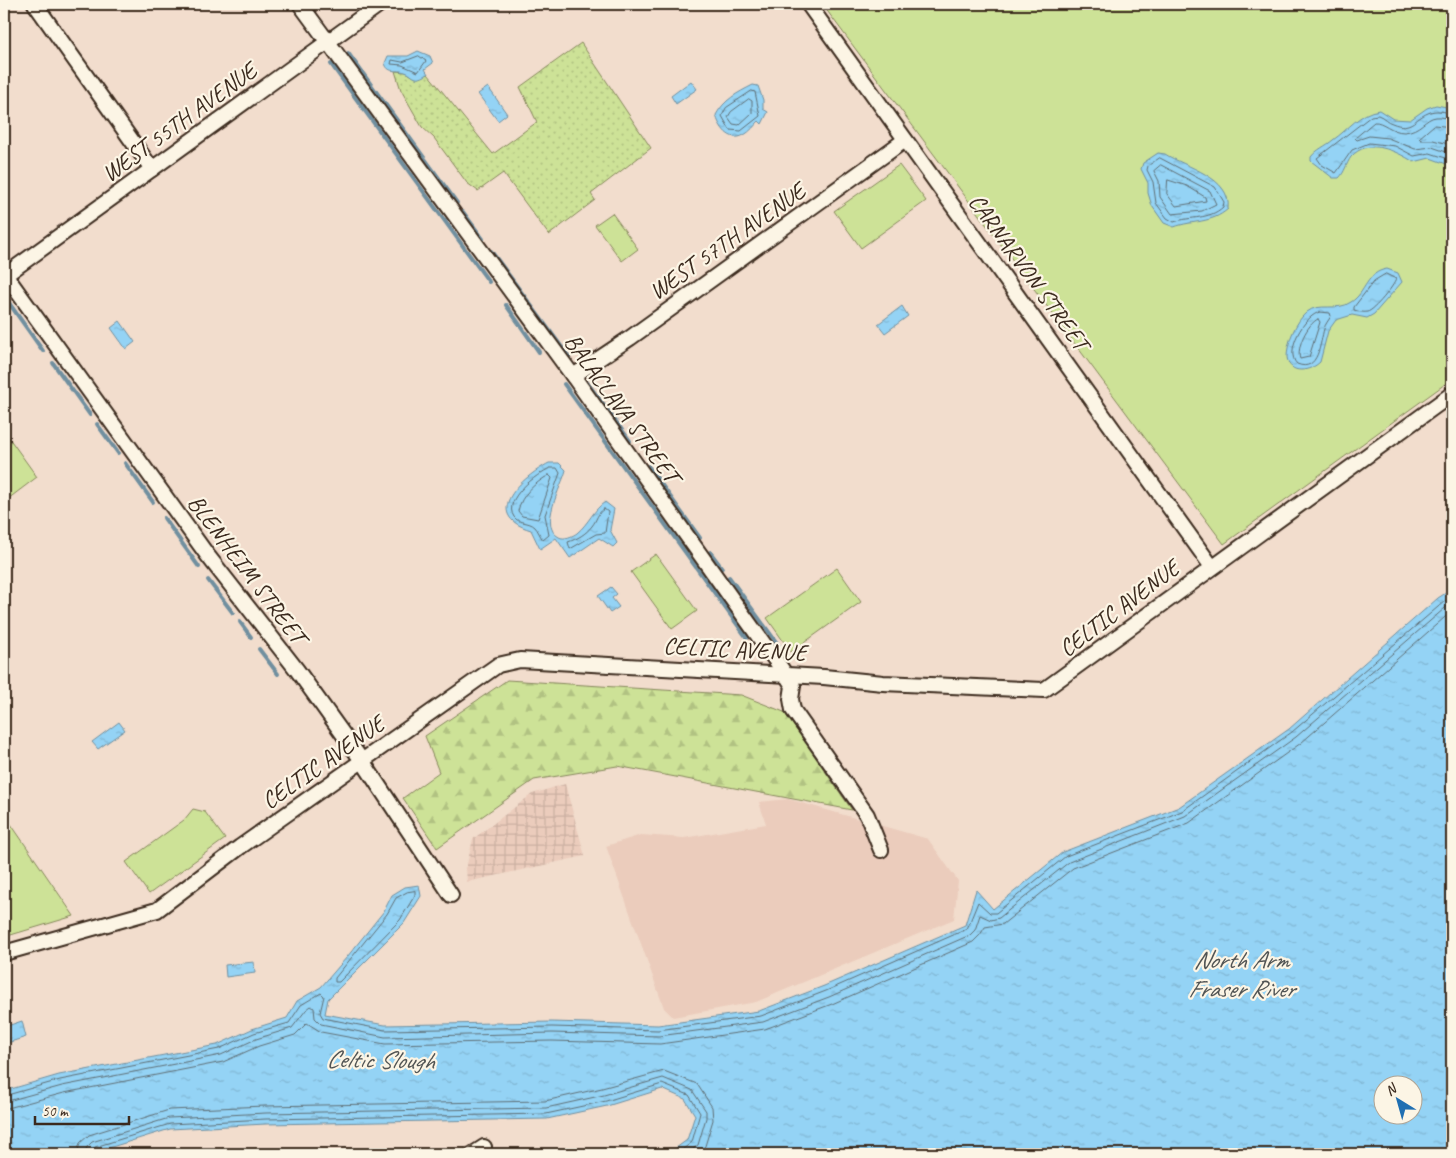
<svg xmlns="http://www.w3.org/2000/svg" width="1456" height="1158" font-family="Caveat,sans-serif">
<defs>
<pattern id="industrial-grid" width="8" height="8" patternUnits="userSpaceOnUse" patternTransform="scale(1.25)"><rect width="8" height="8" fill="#ebccbc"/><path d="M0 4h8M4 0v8" fill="none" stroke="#caafa1"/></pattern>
<pattern id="forest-firs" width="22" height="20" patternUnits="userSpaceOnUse" patternTransform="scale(1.25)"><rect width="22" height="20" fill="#cde297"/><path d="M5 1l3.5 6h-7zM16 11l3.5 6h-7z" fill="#b1c282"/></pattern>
<pattern id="garden-dots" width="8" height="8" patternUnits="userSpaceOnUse" patternTransform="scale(1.25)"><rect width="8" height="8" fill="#cde297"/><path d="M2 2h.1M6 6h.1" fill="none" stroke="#b1c282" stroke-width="1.8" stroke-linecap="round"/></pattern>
<pattern id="water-ripples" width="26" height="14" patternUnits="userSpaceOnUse" patternTransform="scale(1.25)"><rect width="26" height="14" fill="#94d3f5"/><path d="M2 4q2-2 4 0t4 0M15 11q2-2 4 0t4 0" fill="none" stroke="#80b5d2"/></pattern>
</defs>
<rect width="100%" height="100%" fill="#f2ddcd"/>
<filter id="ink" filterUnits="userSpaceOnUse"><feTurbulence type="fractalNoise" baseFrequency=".02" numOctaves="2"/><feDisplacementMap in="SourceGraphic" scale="10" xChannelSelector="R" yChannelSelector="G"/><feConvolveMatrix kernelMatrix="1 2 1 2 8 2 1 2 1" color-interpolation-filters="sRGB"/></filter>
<g filter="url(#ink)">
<path fill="#ebccbc" d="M788 799 928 839 958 881 954 919 756 1002 673 1017 664 1008 606 846 641 835 684 838 766 824 759 802Z"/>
<path fill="url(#industrial-grid)" d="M565 784 585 856 467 882 466 868 473 839 532 794Z"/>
<g fill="#cde297" stroke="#84865a">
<path d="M822 4H1452V379L1224 544Z"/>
<path d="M899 165 926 201 861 248 834 211Z"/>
<path d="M612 213 638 249 622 261 595 225Z"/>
<path d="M4 431 37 477 4 502Z"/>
<path d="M656 554 697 611 672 629 631 572Z"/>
<path d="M837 568 861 602 791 652 767 618Z"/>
<path d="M193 809 205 812 225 839 149 894 126 862 184 820Z"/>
<path d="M4 814 74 916 4 937Z"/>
</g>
<path fill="url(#forest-firs)" stroke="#84865a" d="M507 680 741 695 784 712 852 810 617 766 534 780 437 848 403 798 439 772 425 736Z"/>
<path fill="url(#garden-dots)" stroke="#84865a" d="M581 43 651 148 591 194 595 200 549 235 503 173 478 191 467 183 434 138 422 127 401 90 395 71 406 72 416 78 428 74 493 154 537 122 520 87Z"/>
<g fill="url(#water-ripples)" stroke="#708f9f" fill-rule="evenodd">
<path d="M418 51 430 56 433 63 425 69 428 74C425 76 420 79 416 78 412 77 410 73 405 72 396 69 388 74 385 63L388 56H408Z"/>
<path d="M691 81 697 89 676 104 671 96Z"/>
<path d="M753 85 758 86 763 100V109L768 112 762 124 759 121C755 125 750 132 744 135 730 143 719 127 716 115 724 100 737 93 753 85Z"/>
<path d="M488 87 507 114 498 121 478 94Z"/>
<path d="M1436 105 1452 108V166L1430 158 1414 162C1396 151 1368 137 1351 157 1346 164 1345 172 1339 178H1333L1311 161V157C1317 149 1326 146 1333 140 1349 129 1359 113 1379 110L1393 119 1410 120 1427 108Z"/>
<path d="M1158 153 1165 154C1185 167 1232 177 1228 209 1211 224 1193 220 1174 227L1164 223 1152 206 1148 193V183L1141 169 1143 163Z"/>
<path d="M1387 269 1398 273 1402 282 1374 314 1367 318 1352 315 1336 320 1328 331 1320 362C1311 371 1289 376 1287 357 1287 342 1296 321 1307 312 1319 302 1337 312 1351 302 1366 293 1366 272 1387 269Z"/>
<path d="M902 306 908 316 885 333 878 324Z"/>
<path d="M120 321 135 342 126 349 111 328Z"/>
<path d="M549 463H559L566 470C562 486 538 526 559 537 564 540 573 536 577 533 589 523 593 510 605 502L614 509 610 530 617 543 613 547 599 538 570 558 556 538 540 549 531 530C480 515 522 477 549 463Z"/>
<path d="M611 587 617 594 612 598 619 607 610 613 598 596Z"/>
<path d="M1452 589V1154H668L687 1140 695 1115 685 1099 662 1089 607 1106 547 1119 266 1124 170 1129 89 1154H4V1091L59 1075 217 1045 252 1029 287 1018 297 1001 321 987 347 957 384 911 392 895 405 887 419 885 421 896 404 923 328 999 325 1014 385 1025 552 1022 658 1025 759 1011 824 986 965 925 976 890 993 909 1063 852 1179 807 1289 729 1438 598ZM1384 1086H1414V1116H1384Z"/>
<path d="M119 722 125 730 98 749 92 742Z"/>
<path d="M254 962 255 973 226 977 225 965Z"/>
<path d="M22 1021 26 1037 4 1044V1027Z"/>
</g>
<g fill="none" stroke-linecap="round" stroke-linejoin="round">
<g stroke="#5f6e74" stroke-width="1">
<path d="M419 56 426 61 418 72 402 65 391 64 392 60 402 62Z"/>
<path d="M752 91 755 92 760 116 741 131 730 130 722 116 726 108Z"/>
<path d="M749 99 752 101V113L739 125 733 124 728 117 731 112Z"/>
<path d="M1452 113C1444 112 1436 109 1428 113 1414 119 1411 131 1392 123 1387 122 1384 117 1378 115L1371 116 1317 158 1322 165 1336 173 1352 150 1369 143 1395 146 1414 156 1430 153 1452 160"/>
<path d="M1452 119C1447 119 1441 116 1436 117 1425 118 1421 131 1404 132 1391 132 1383 121 1374 122L1355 138 1357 140 1369 136 1388 138 1415 149 1432 147 1452 154"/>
<path d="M1452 127 1434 125 1419 138 1421 140H1433L1452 145"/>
<path d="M1160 158 1215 187 1224 202 1223 207C1209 220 1191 216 1174 222L1167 218 1156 203 1153 182 1147 170 1148 166Z"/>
<path d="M1161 165 1210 191 1216 204 1202 211 1172 214 1160 197 1159 181 1154 171Z"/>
<path d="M1168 180 1187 186 1205 197 1206 201 1176 206 1167 194Z"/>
<path d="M1386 274 1396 279C1394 286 1374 311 1367 312 1363 313 1358 311 1354 310V307L1374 281Z"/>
<path d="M1320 312 1330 313 1331 316C1329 320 1325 324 1324 329 1320 342 1319 373 1297 364 1284 352 1304 315 1320 312Z"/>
<path d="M1318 319 1320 322 1309 357 1300 359C1296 348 1307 324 1318 319Z"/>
<path d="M550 468H557L560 473 545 515 549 535 543 540C540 536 538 530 535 527 529 521 519 524 514 517 502 499 537 474 550 468Z"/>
<path d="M549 475 552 478 538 519 522 516 518 511C521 495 535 483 549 475Z"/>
<path d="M604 509 608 512 605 533 596 534 570 549 568 542C577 539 586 534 592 526 597 520 597 513 604 509Z"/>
<path d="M415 891V895L400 920 339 982H335V978L387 914 396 898 407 892Z"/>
<path d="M4 1096 60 1080 219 1049 254 1033 289 1023 301 1005 321 993 324 996 320 1013 323 1018 385 1030 552 1027 658 1030 761 1016 826 991 967 929 978 902 990 913H996L1066 856 1182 811 1292 732 1452 595"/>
<path d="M4 1102 62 1086 221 1055 256 1039 292 1028 306 1010 311 1006 314 1008 315 1018 321 1024 385 1037 552 1033 659 1036 763 1022 829 997 970 935 975 930 980 915 991 920 999 918 1069 862 1185 816 1296 737 1452 602"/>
<path d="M4 1109 64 1093 223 1062 259 1046 295 1035 307 1023 321 1032 385 1044 552 1041 660 1044 765 1029 832 1004 973 942 980 935 985 927 1003 924 1073 868 1189 823 1301 743 1452 611"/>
<path d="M77 1154 80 1143 89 1135 169 1110 265 1106 545 1101 602 1088 664 1071 697 1084 712 1107 713 1120 705 1146 699 1154"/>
<path d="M85 1154 87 1147 92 1142 169 1118 266 1113 546 1108 604 1095 663 1078 692 1090 706 1111V1118L698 1145 687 1154"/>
<path d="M91 1154 95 1147 170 1124 266 1119 546 1114 606 1101 662 1084 689 1095 700 1113 692 1142 677 1154"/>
</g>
<g stroke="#708f9f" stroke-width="4">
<path d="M348 53 457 203"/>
<path d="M331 64 489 282"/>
<path d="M463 212 483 239"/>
<path d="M491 251 569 357"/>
<path d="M4 296 43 351"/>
<path d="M506 305 539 352"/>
<path d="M53 363 90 415"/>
<path d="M586 381 630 441"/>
<path d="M564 384 747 638"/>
<path d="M97 424 118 453"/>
<path d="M125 463 153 502"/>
<path d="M648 466 700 538"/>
<path d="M164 518 199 567"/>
<path d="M710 552 722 568"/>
<path d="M729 577 787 657"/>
<path d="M208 580 233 613"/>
<path d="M240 622 251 637"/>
<path d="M259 649 278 674"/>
</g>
<defs>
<g id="minor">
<path d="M35 4 152 169"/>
<path d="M300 4 573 376 786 675 793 686 791 699 793 710 867 815 881 850"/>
<path d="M808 4 1212 567"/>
<path d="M4 273 208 556 297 670 363 762 451 895"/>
<path d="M4 276 380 4"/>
<path d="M573 376 630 338 905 140"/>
<path d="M4 953 157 910 240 847 498 665 520 660 824 677 883 683 1044 690 1452 394"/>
<path d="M473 1154 484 1147"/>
</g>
</defs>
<use href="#minor" stroke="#3b2a1e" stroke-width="18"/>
<use href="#minor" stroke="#fcf5e5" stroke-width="14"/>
</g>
</g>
<g text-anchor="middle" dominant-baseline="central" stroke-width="4.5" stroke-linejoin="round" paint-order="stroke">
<g font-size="24" fill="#3b2a1e" stroke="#fcf5e5">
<text transform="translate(179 122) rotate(-36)">WEST 55TH AVENUE</text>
<text transform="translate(727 241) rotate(-35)">WEST 57TH AVENUE</text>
<text transform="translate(1029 272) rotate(54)">CARNARVON STREET</text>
<text transform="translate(622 408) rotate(54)">BALACLAVA STREET</text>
<text transform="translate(247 569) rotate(53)">BLENHEIM STREET</text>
<text transform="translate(1119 608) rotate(-37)">CELTIC AVENUE</text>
<text transform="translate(735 649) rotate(3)">CELTIC AVENUE</text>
<text transform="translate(323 762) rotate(-35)">CELTIC AVENUE</text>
</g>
<g font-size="25" font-style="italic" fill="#515454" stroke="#fcf5e5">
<text x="1241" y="960">North Arm<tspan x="1241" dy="29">Fraser River</tspan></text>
<text transform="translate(380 1060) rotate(1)">Celtic Slough</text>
</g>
</g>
<rect width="1456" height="1158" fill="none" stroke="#fcf5e5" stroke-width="20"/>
<rect x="10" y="10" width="1436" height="1138" fill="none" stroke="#3b2a1e" stroke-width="2" filter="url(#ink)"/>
<g transform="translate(1398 1100) rotate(323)"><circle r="24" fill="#fcf5e5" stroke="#afa495"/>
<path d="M0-4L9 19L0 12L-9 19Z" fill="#1f6fb2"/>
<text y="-8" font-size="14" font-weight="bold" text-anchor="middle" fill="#3b2a1e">N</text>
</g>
<path d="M35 1116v8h94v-8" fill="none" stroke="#3b2a1e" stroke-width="2.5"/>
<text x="42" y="1116" font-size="15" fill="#3b2a1e" stroke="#fcf5e5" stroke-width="4" paint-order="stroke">50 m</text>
</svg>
